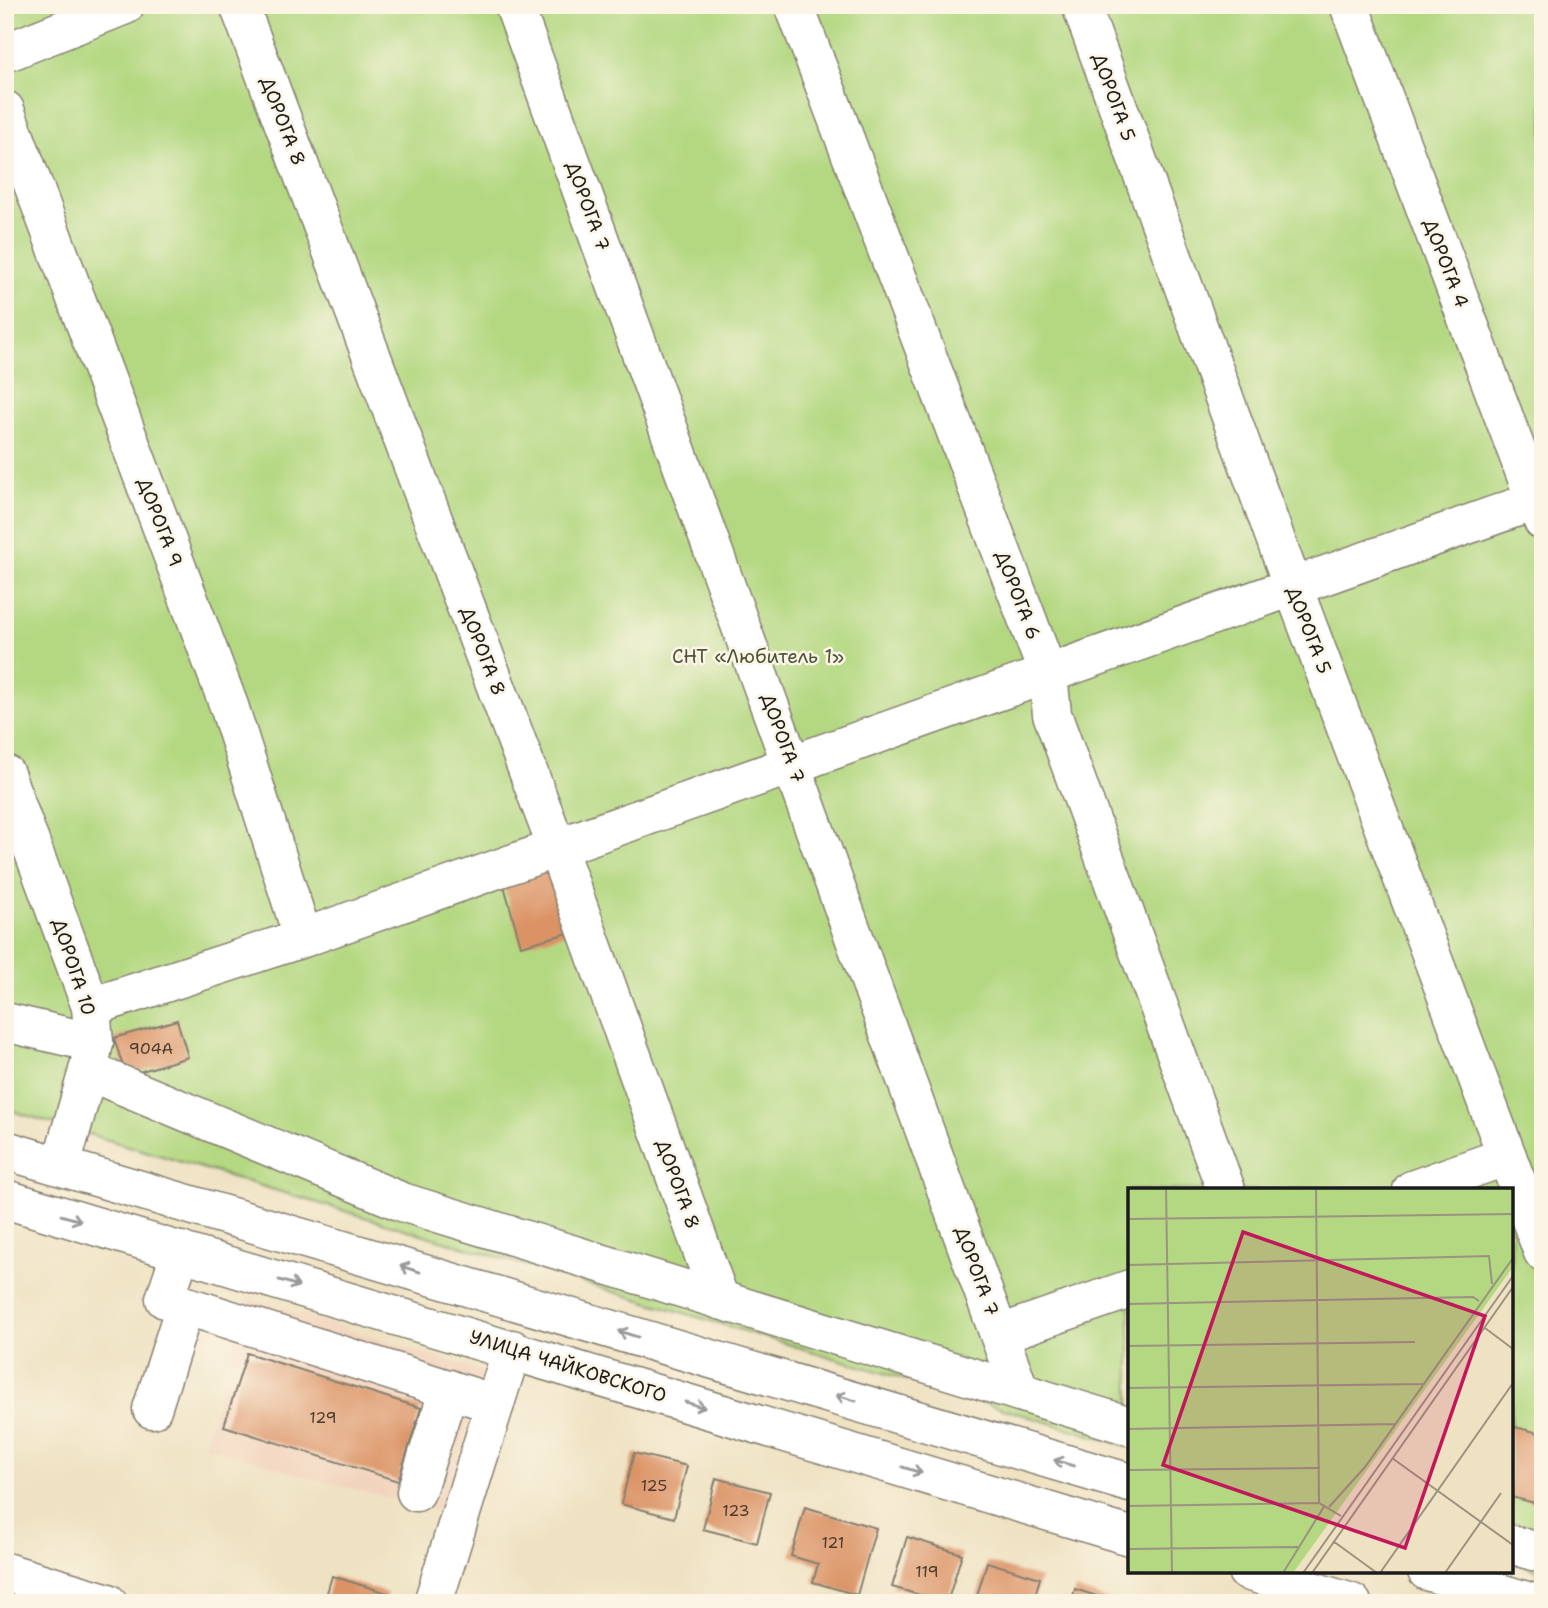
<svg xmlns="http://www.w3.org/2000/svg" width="1548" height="1608" font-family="'Shantell Sans',sans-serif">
<rect width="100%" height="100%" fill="#fcf5e5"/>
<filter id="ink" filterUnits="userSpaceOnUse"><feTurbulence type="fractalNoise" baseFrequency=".0143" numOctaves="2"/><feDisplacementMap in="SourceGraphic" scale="14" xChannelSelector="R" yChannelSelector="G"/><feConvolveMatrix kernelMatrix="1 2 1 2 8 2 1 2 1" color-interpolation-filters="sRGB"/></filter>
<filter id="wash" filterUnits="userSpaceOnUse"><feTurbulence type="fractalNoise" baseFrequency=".00686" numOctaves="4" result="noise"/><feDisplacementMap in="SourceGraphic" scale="28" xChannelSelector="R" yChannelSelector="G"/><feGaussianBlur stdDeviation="1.57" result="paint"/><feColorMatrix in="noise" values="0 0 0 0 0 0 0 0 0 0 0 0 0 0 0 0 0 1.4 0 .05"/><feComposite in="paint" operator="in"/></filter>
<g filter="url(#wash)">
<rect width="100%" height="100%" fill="#efe2c2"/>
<path fill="#f2d4be" d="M248 1298 485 1372 442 1512 307 1477 204 1445Z"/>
<path fill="#b3d881" stroke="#687a4e" stroke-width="2" d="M5 5H1543V1572L1511 1562V1190H1130V1447L5 1109Z"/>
<g id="blocks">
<g fill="#db9365">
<path d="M553 861 572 932 521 946 501 875Z"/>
<path d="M177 1020 188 1057 126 1076 114 1038Z"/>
<path d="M247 1353 421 1408 398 1481 224 1426Z"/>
<path d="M1511 1426 1543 1434V1505L1511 1497Z"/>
<path d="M634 1453 687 1466 674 1518 621 1504Z"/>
<path d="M716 1478 770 1492 757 1543 703 1529Z"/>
<path d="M805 1507 876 1528 857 1595 813 1582 818 1564 791 1556Z"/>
<path d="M907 1537 962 1554 947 1603 892 1587Z"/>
<path d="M987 1562 1040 1578 1033 1603H975Z"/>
<path d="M332 1576 387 1593 384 1603H324Z"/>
<path d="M1075 1589 1115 1602V1603H1071Z"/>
</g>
</g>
</g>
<g filter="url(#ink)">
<use href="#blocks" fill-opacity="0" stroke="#867f6f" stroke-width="2"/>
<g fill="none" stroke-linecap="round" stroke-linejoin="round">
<defs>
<g id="minor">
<path d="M239 5 557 848 720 1300"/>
<path d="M514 5 1020 1392"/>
<path d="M794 5 1048 674 1052 714 1226 1190"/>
<path d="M1081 5 1293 587 1543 1252"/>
<path d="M1349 5 1543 521"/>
<path d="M5 53 125 5"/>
<path d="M5 110 229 706 303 938"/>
<path d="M5 774 91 1007 94 1043 88 1071 61 1165"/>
<path d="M91 1007 303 938 1543 498"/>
<path d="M5 1022 94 1043"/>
<path d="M88 1071 402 1202 1130 1426"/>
<path d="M1412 1190 1507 1156"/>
<path d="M181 1251 165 1299 495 1404"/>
<path d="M1000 1334 1130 1289"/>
<path d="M152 1409 185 1306"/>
<path d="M416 1492 449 1389"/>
<path d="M1511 1544 1543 1554"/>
<path d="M5 1572 108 1603"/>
<path d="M433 1603 512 1349"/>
</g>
<g id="major">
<path d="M5 1150 1130 1483"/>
<path d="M5 1199 1130 1536"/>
<path d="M1247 1571 1352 1603"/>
<path d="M1427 1571 1533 1603"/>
</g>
</defs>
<use href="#minor" stroke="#867f6f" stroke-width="41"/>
<use href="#major" stroke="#867f6f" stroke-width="41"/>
<use href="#minor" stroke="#fff" stroke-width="38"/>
<use href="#major" stroke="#fff" stroke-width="38"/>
</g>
<defs><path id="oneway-shaft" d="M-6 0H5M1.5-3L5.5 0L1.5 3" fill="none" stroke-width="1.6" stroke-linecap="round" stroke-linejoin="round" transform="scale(1.75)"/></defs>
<g stroke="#999">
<use href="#oneway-shaft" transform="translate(71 1218) rotate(16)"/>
<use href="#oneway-shaft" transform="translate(410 1269) rotate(-163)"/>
<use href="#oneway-shaft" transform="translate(289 1283) rotate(17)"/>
<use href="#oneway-shaft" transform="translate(628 1334) rotate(-163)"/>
<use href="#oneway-shaft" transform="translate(846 1398) rotate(-163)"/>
<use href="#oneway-shaft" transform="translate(695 1405) rotate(17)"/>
<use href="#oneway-shaft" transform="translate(1064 1463) rotate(-163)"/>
<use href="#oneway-shaft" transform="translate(912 1470) rotate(17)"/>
</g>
</g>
<g text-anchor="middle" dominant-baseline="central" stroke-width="5" stroke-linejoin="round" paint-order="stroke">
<g font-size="16" fill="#4c3a2e">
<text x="151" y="1048">904А</text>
<text x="323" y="1417">129</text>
<text x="654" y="1485">125</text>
<text x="736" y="1510">123</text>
<text x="833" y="1542">121</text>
<text x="927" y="1571">119</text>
</g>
<g font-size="19" fill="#1c1c1c" stroke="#fcf5e5">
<text transform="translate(1114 97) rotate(70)">ДОРОГА 5</text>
<text transform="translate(283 121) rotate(69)">ДОРОГА 8</text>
<text transform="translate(588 206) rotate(70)">ДОРОГА 7</text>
<text transform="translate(1446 263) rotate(69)">ДОРОГА 4</text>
<text transform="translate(160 522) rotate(69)">ДОРОГА 9</text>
<text transform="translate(1018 595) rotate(69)">ДОРОГА 6</text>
<text transform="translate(1309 630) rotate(69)">ДОРОГА 5</text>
<text transform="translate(483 651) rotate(69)">ДОРОГА 8</text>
<text transform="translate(783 738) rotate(70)">ДОРОГА 7</text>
<text transform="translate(74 967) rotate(72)">ДОРОГА 10</text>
<text transform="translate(678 1184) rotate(70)">ДОРОГА 8</text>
<text transform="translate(977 1271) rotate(70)">ДОРОГА 7</text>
<text transform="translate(568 1366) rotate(17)">УЛИЦА ЧАЙКОВСКОГО</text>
</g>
<g font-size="19" fill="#49543a" stroke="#fcf5e5">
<text x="758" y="656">СНТ «Любитель 1»</text>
</g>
</g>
<g transform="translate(1128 1188)">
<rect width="385" height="385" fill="#efe2c2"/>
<path d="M0 0H385V79L165 385H0Z" fill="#b3d881"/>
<path fill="none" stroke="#9b9380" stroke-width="2" d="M38 0 44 385M188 0 191 315M0 31 385 26M0 77 361 68 364 96M0 116 345 109 351 113M357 140 385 161M0 158 287 154M0 200 297 196M0 241 268 236M264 270 385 357M0 282 192 280M0 318 191 315 213 328M201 319 237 279 385 70M205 353 249 385M0 361 170 359M155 385 197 317M175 385 385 88M184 385 385 99M252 385 385 195M317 385 373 305"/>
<path fill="#c2185b" fill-opacity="0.15" stroke="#c2185b" stroke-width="3.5" d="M115 44 357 128 277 360 35 277Z"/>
<rect width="385" height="385" fill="none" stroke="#1c1c1c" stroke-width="3.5"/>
</g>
<rect width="1548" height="1608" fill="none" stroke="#fcf5e5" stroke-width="28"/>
</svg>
